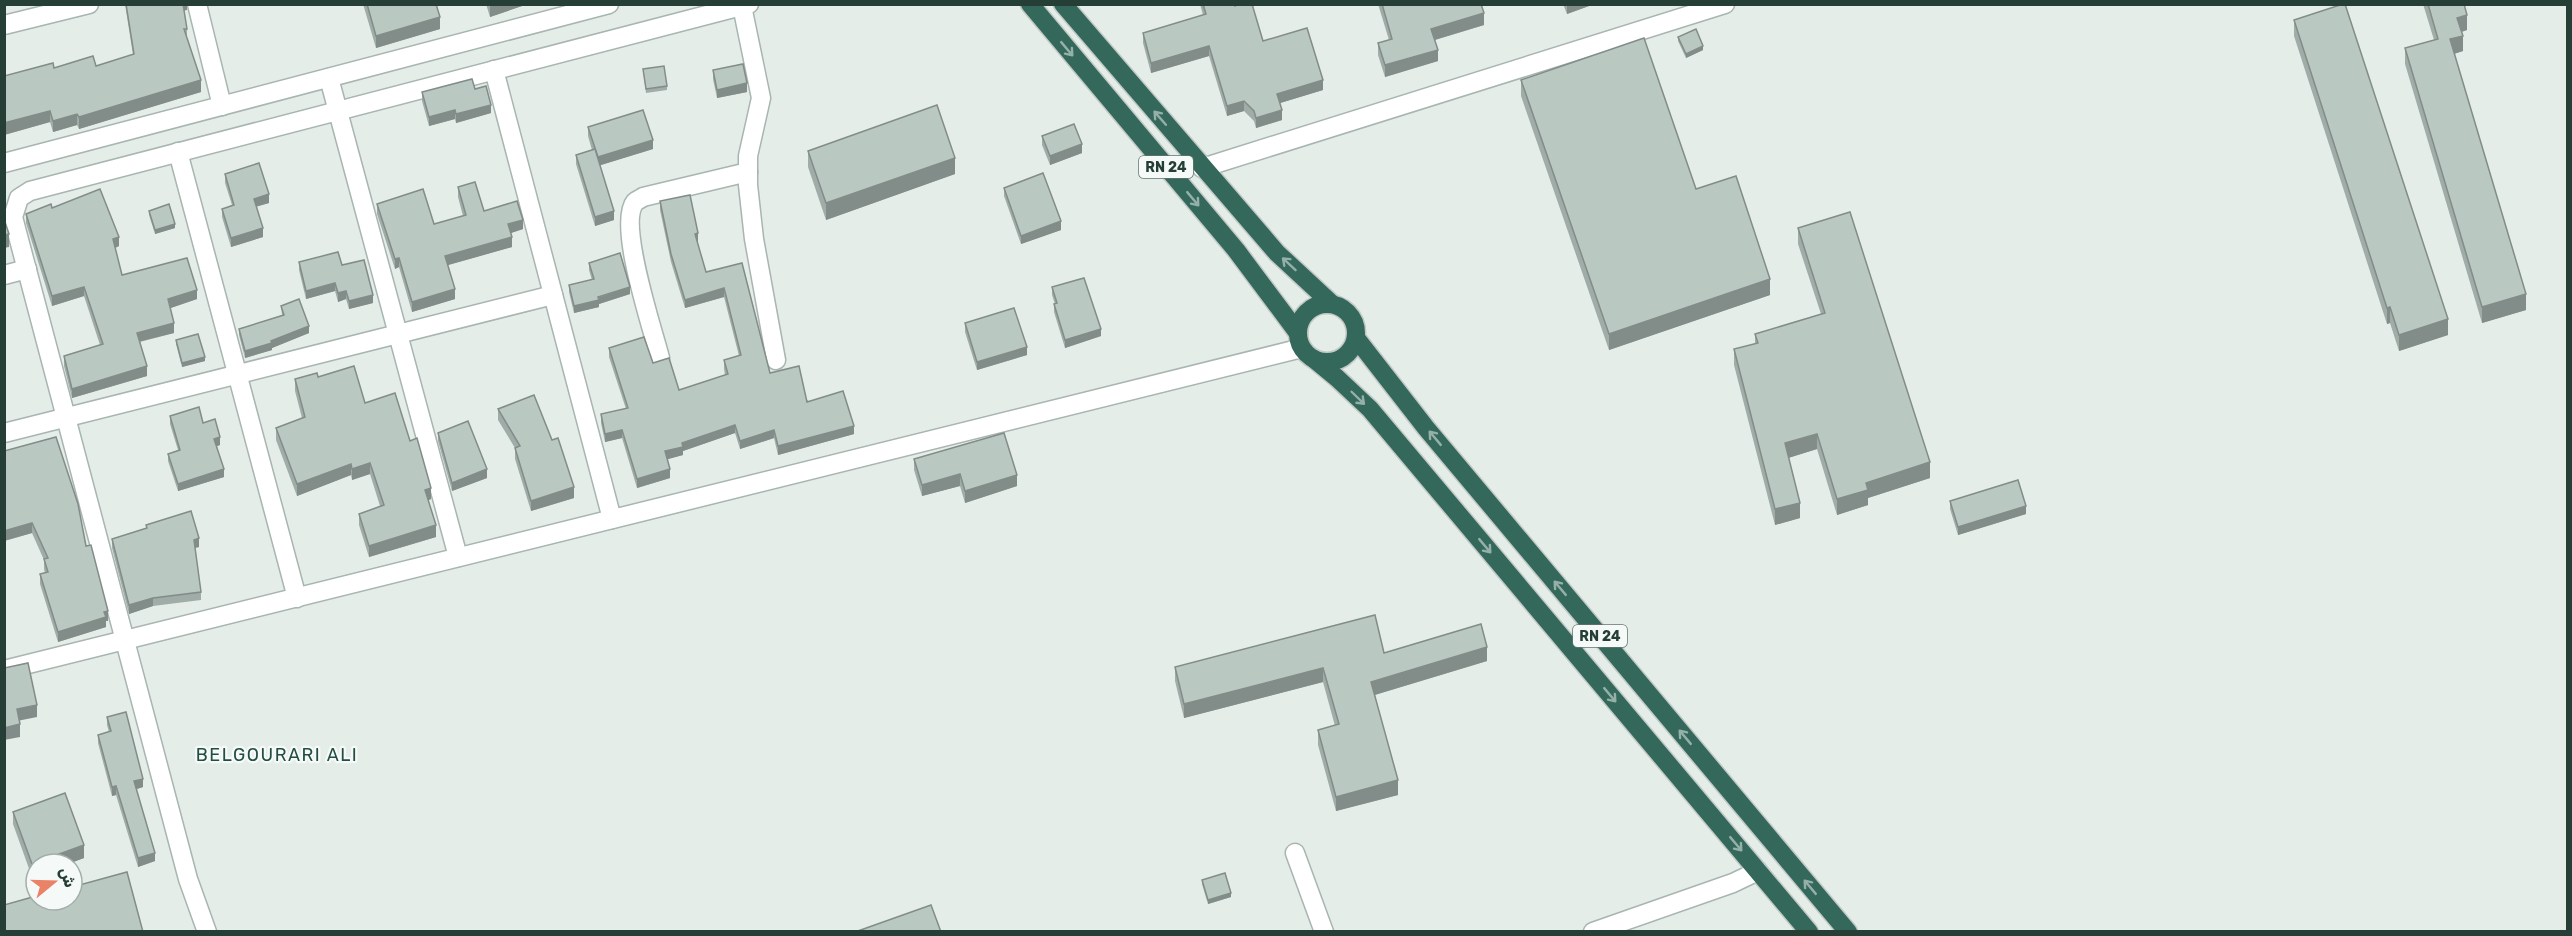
<svg xmlns="http://www.w3.org/2000/svg" width="2572" height="936" font-family="Rubik,'Noto Sans Arabic',sans-serif">
<rect width="100%" height="100%" fill="#e5ede9"/>
<g fill="none" stroke-linecap="round" stroke-linejoin="round">
<defs>
<g id="street">
<path d="M197 4 222 106"/>
<path d="M742 6 761 98 748 156V185L754 239 776 360"/>
<path d="M4 25 89 4"/>
<path d="M494 70 612 519"/>
<path d="M329 78 458 557"/>
<path d="M178 152 297 598"/>
<path d="M4 163 609 4"/>
<path d="M1202 168 1725 4"/>
<path d="M4 275 27 269"/>
<path d="M660 358C653 330 617 224 635 202 637 200 641 199 643 197L748 172"/>
<path d="M4 433 553 295"/>
<path d="M4 670 1302 348"/>
<path d="M1295 853 1324 932"/>
<path d="M207 932 188 879 13 217 19 198 30 191 749 4"/>
<path d="M1593 932 1733 883 1758 871"/>
</g>
<g id="highway">
<path d="M1030 4 1236 250 1298 333"/>
<path d="M1063 4 1277 253 1332 304"/>
<circle cx="1327" cy="333" r="29"/>
<path d="M1356 338 1426 428 1848 932"/>
<path d="M1314 359 1337 378 1370 409 1809 932"/>
</g>
</defs>
<use href="#street" stroke="#a8b5b0" stroke-width="21"/>
<use href="#highway" stroke="#c2c9c7" stroke-width="21"/>
<use href="#street" stroke="#fff" stroke-width="18"/>
<use href="#highway" stroke="#33685b" stroke-width="18"/>
</g>
<g fill="#a0aca7">
<path d="M125 4H187V10H184L187 29V39L201 92 79 129 77 125 53 132 50 122 4 135V76L54 68 96 66 133 55Z"/>
<path d="M363 4H436L440 29 376 48Z"/>
<path d="M486 4H528L490 17Z"/>
<path d="M1200 4H1234L1263 41 1323 90 1280 103 1282 120 1256 128 1254 121 1244 111 1227 116 1209 56 1151 73 1143 43V33L1203 15Z"/>
<path d="M1378 4H1481L1484 25 1435 40 1438 61 1385 77 1378 55V43L1389 40Z"/>
<path d="M1563 4H1589V6L1567 14Z"/>
<path d="M2423 4H2464L2467 30 2462 32 2463 51 2454 54 2526 310 2482 323 2405 64V48L2434 40Z"/>
<path d="M2294 20 2448 335 2399 351 2390 323 2387 324 2294 36Z"/>
<path d="M1678 37 1703 50 1686 58 1678 41Z"/>
<path d="M643 69 667 86V90L646 93Z"/>
<path d="M713 70 747 92 717 98 713 79Z"/>
<path d="M1521 80 1696 189 1770 295 1609 350 1521 96Z"/>
<path d="M475 89 491 113 456 123 455 119 429 126 422 101V92Z"/>
<path d="M588 127 653 149 600 165 614 220 595 226 576 164V155L592 150 588 136Z"/>
<path d="M1042 136 1082 153 1050 165 1042 145Z"/>
<path d="M808 151 955 174 826 220 808 167Z"/>
<path d="M225 174 269 203 256 207 263 237 231 247 222 217V209L232 205 225 183Z"/>
<path d="M458 187 484 211 523 229 511 233 512 247 447 265 455 299 412 312 399 267 395 269 377 214V204L434 224 463 216 458 197Z"/>
<path d="M1004 188 1061 230 1021 244 1004 196Z"/>
<path d="M660 201 698 242H697L706 272 742 263 770 373 854 434 778 455 774 438 740 449 735 433 683 451V455L667 459 670 478 637 488 622 438 605 442 601 423V414L626 409 609 357V348L653 363 679 390 725 375 724 369V360L739 356 724 297 685 308 671 262 660 210Z"/>
<path d="M52 208 119 246 115 248 122 275 197 299 170 308 174 333 140 342 147 376 72 398 64 366V356L100 345 84 296 52 306 26 223V214Z"/>
<path d="M149 211 175 228 155 234 149 215Z"/>
<path d="M1798 228 1930 478 1868 498V505L1837 515 1817 449 1788 458 1800 518 1775 525 1734 365V349L1755 344V334L1821 314 1798 244Z"/>
<path d="M299 262 342 265 373 303 349 309 346 299 338 302 335 291 306 299 299 270Z"/>
<path d="M589 263 630 294 599 304V307L574 313 569 292V285L592 280 589 270Z"/>
<path d="M1052 287 1101 336 1065 348 1054 312V304H1055L1052 295Z"/>
<path d="M281 306 309 333 272 348V350L245 358 239 335V329L282 315Z"/>
<path d="M965 323 1027 355 977 370 965 332Z"/>
<path d="M176 340 205 361 182 367 176 344Z"/>
<path d="M318 377 365 403 410 441 431 499 428 500 436 537 369 557 359 525V514L380 506 370 474 352 480 351 475 297 496 276 440V428L302 418 295 391V379Z"/>
<path d="M498 409 552 440 574 498 531 511 515 459V448L498 420Z"/>
<path d="M170 416 203 423 220 445 217 446 224 477 178 491 168 461V454L178 450 170 424Z"/>
<path d="M438 433 487 478 452 491 438 441Z"/>
<path d="M4 451 86 546 108 621H106V627L58 642 40 584V574L45 573 44 569V560L32 533 4 541Z"/>
<path d="M914 459 1017 486 965 503 960 486 922 496 914 470Z"/>
<path d="M1950 501 2026 514 1958 535 1950 509Z"/>
<path d="M146 525 199 547 195 548 201 592V600L153 606 129 614 112 548V539L146 528Z"/>
<path d="M1384 653 1487 661 1375 695 1398 795 1336 811 1318 745V730L1335 726 1323 682 1184 718 1175 681V667Z"/>
<path d="M107 717 143 787 136 789 155 861 138 867 116 795 112 796 98 743V735L109 732 107 725Z"/>
<path d="M13 812 84 858 32 877 13 824Z"/>
<path d="M1202 880 1231 897 1208 904 1202 884Z"/>
</g>
<g fill="#828c88">
<path d="M183 4H187V10L183 11Z"/>
<path d="M490 4H528L490 17Z"/>
<path d="M1567 4H1589V6L1567 14Z"/>
<path d="M1484 13V25L1431 41V29Z"/>
<path d="M2467 15V30L2457 33V18Z"/>
<path d="M440 17V29L376 48V36Z"/>
<path d="M2463 36V51L2450 55V39Z"/>
<path d="M1209 46V56L1151 73V63Z"/>
<path d="M1703 46V50L1686 58V54Z"/>
<path d="M1438 50V61L1385 77V65Z"/>
<path d="M201 80V92L79 129V117Z"/>
<path d="M1323 80V90L1277 104V94Z"/>
<path d="M747 83V92L717 98V90Z"/>
<path d="M1244 101V111L1227 116V106Z"/>
<path d="M491 105V113L456 123V114Z"/>
<path d="M455 110V119L429 126V117Z"/>
<path d="M1282 110V120L1256 128V118Z"/>
<path d="M50 111V122L4 135V123Z"/>
<path d="M77 114V125L53 132V121Z"/>
<path d="M653 140V149L598 166V157Z"/>
<path d="M1082 144V153L1050 165V156Z"/>
<path d="M955 158V174L826 220V203Z"/>
<path d="M269 194V203L254 207V199Z"/>
<path d="M614 211V220L595 226V217Z"/>
<path d="M523 220V229L508 234V224Z"/>
<path d="M1061 221V230L1021 244V236Z"/>
<path d="M175 224V228L155 234V230Z"/>
<path d="M263 228V237L231 247V238Z"/>
<path d="M698 233V242L695 243V234Z"/>
<path d="M9 234V247L4 248V235Z"/>
<path d="M119 237V246L113 249V239Z"/>
<path d="M512 237V247L445 266V256Z"/>
<path d="M399 258V267L395 269V259Z"/>
<path d="M1770 279V295L1609 350V334Z"/>
<path d="M335 283V291L306 299V291Z"/>
<path d="M84 287V296L52 306V296Z"/>
<path d="M630 287V294L599 304V307L574 313V306Z"/>
<path d="M724 288V297L685 308V300Z"/>
<path d="M455 289V299L412 312V302Z"/>
<path d="M197 290V299L168 309V299Z"/>
<path d="M346 291V299L338 302V293Z"/>
<path d="M2526 294V310L2482 323V307Z"/>
<path d="M373 295V303L349 309V301Z"/>
<path d="M2390 307V323L2387 324V308Z"/>
<path d="M2448 319V335L2399 351V335Z"/>
<path d="M174 323V333L137 342V333Z"/>
<path d="M309 326V333L272 348V350L245 358V351Z"/>
<path d="M1101 329V336L1065 348V340Z"/>
<path d="M1027 347V355L977 370V362Z"/>
<path d="M205 357V361L182 367V363Z"/>
<path d="M147 366V376L72 398V389Z"/>
<path d="M735 425V433L683 451V455L665 460V451L682 443Z"/>
<path d="M854 426V434L778 455V446Z"/>
<path d="M622 430V438L605 442V434Z"/>
<path d="M774 430V438L740 449V441Z"/>
<path d="M1817 434V449L1785 459V443Z"/>
<path d="M220 437V445L214 447V439Z"/>
<path d="M1930 462V478L1868 498V505L1837 515V499L1866 483Z"/>
<path d="M370 463V474L352 480V469Z"/>
<path d="M351 464V475L297 496V484Z"/>
<path d="M224 469V477L178 491V484Z"/>
<path d="M487 469V478L452 491V483Z"/>
<path d="M670 469V478L637 488V479Z"/>
<path d="M960 474V486L922 496V485Z"/>
<path d="M1017 475V486L965 503V491Z"/>
<path d="M574 487V498L531 511V501Z"/>
<path d="M431 488V499L425 502V490Z"/>
<path d="M1800 503V518L1775 525V509Z"/>
<path d="M2026 506V514L1958 535V527Z"/>
<path d="M32 523V533L4 541V531Z"/>
<path d="M436 525V537L369 557V546Z"/>
<path d="M199 538V547L194 548V540Z"/>
<path d="M153 598V606L129 614V605Z"/>
<path d="M108 611V621H106V627L58 642V632Z"/>
<path d="M1487 647V661L1371 696V682Z"/>
<path d="M1323 668V682L1184 718V704Z"/>
<path d="M37 705V717L17 721V709Z"/>
<path d="M20 724V737L4 740V728Z"/>
<path d="M143 779V787L134 790V781Z"/>
<path d="M1398 780V795L1336 811V797Z"/>
<path d="M116 786V795L112 796V787Z"/>
<path d="M84 845V858L68 864H36V875L32 877V864Z"/>
<path d="M155 853V861L138 867V858Z"/>
<path d="M1231 893V897L1208 904V900Z"/>
</g>
<g fill="#bac8c2" stroke="#828c88" stroke-width="1.5">
<path d="M126 4H183L187 29H184L201 80 79 117 77 114 53 121 50 111 4 123V76L53 63 54 68 93 56 96 66 134 54Z"/>
<path d="M367 4H436L440 17 376 36Z"/>
<path d="M1203 4H1234L1235 6 1239 4H1252L1263 41 1307 28 1323 80 1277 94 1282 110 1256 118 1254 111 1244 101 1227 106 1209 46 1151 63 1143 33 1206 14Z"/>
<path d="M1382 4H1481L1484 13 1431 29 1438 50 1385 65 1378 43 1392 39Z"/>
<path d="M2343 4H2345L2448 319 2399 335 2390 307 2387 308 2294 20Z"/>
<path d="M2428 4H2464L2467 15 2457 18 2463 36 2450 39 2526 294 2482 307 2405 48 2438 39Z"/>
<path d="M1696 29 1703 46 1686 54 1678 37Z"/>
<path d="M1644 38 1696 189 1736 176 1770 279 1609 334 1521 80Z"/>
<path d="M743 64 747 83 717 90 713 70Z"/>
<path d="M664 66 667 86 646 89 643 69Z"/>
<path d="M472 79 475 89 486 86 491 105 456 114 455 110 429 117 422 92Z"/>
<path d="M937 105 955 158 826 203 808 151Z"/>
<path d="M643 110 653 140 598 157 588 127Z"/>
<path d="M1074 124 1082 144 1050 156 1042 136Z"/>
<path d="M595 149 614 211 595 217 576 155Z"/>
<path d="M259 163 269 194 254 199 263 228 231 238 222 209 234 205 225 174Z"/>
<path d="M1043 173 1061 221 1021 236 1004 188Z"/>
<path d="M475 182 484 211 517 201 523 220 508 224 512 237 445 256 455 289 412 302 399 258 395 259 377 204 423 189 434 224 466 215 458 187Z"/>
<path d="M100 189 119 237 113 239 122 275 187 258 197 290 168 299 174 323 137 333 147 366 72 389 64 356 103 344 84 287 52 296 26 214 51 204 52 208Z"/>
<path d="M690 195 698 233 695 234 706 272 742 263 770 373 799 366 807 402 843 391 854 426 778 446 774 430 740 441 735 425 682 443 683 447 665 451 670 469 637 479 622 430 605 434 601 414 628 408 609 348 644 337 653 363 669 358 679 390 728 374 724 360 741 355 724 288 685 300 671 254 660 201Z"/>
<path d="M169 204 175 224 155 230 149 211Z"/>
<path d="M1850 212 1930 462 1866 483 1868 490 1837 499 1817 434 1785 443 1800 503 1775 509 1734 349 1758 343 1755 334 1825 313 1798 228Z"/>
<path d="M4 219 9 234 4 235Z"/>
<path d="M338 252 342 265 364 260 373 295 349 301 346 291 338 293 335 283 306 291 299 262Z"/>
<path d="M620 253 630 287 598 297 599 300 574 306 569 285 594 279 589 263Z"/>
<path d="M1084 278 1101 329 1065 340 1054 304 1057 303 1052 287Z"/>
<path d="M299 299 309 326 271 341 272 343 245 351 239 329 284 315 281 306Z"/>
<path d="M1014 308 1027 347 977 362 965 323Z"/>
<path d="M198 334 205 357 182 363 176 340Z"/>
<path d="M354 366 365 403 395 393 410 441 417 438 431 488 425 490 436 525 369 546 359 514 384 505 370 463 352 469 351 464 297 484 276 428 305 417 295 379 317 373 318 377Z"/>
<path d="M534 395 552 440 558 438 574 487 531 501 515 448 520 446 498 409Z"/>
<path d="M199 407 203 423 215 419 220 437 214 439 224 469 178 484 168 454 180 450 170 416Z"/>
<path d="M468 421 487 469 452 483 438 433Z"/>
<path d="M1004 433 1017 475 965 491 960 474 922 485 914 459Z"/>
<path d="M56 437 78 504 86 546 91 545 108 611 104 612 106 617 58 632 40 574 48 572 44 559 48 558 32 523 4 531V451Z"/>
<path d="M2018 480 2026 506 1958 527 1950 501Z"/>
<path d="M191 511 199 538 194 540 201 592 153 598 129 605 112 539 147 528 146 525Z"/>
<path d="M1375 615 1384 653 1481 624 1487 647 1371 682 1398 780 1336 797 1318 730 1339 724 1323 668 1184 704 1175 667Z"/>
<path d="M28 663 37 705 17 709 20 724 4 728V668Z"/>
<path d="M126 712 143 779 134 781 155 853 138 858 116 786 112 787 98 735 111 731 107 717Z"/>
<path d="M65 793 84 845 32 864 13 812Z"/>
<path d="M127 872 143 932H51L50 931 48 932H4V905L36 896V900H72V887Z"/>
<path d="M1225 873 1231 893 1208 900 1202 880Z"/>
<path d="M931 905 941 932H855Z"/>
</g>
<defs><path id="oneway-shaft" d="M-6 0H5M1.5-3L5.5 0L1.5 3" fill="none" stroke-width="1.6" stroke-linecap="round" stroke-linejoin="round" transform="scale(1.5)"/></defs>
<g stroke="#94b0a9">
<use href="#oneway-shaft" transform="translate(1067 49) rotate(50)"/>
<use href="#oneway-shaft" transform="translate(1160 118) rotate(-131)"/>
<use href="#oneway-shaft" transform="translate(1193 199) rotate(50)"/>
<use href="#oneway-shaft" transform="translate(1289 264) rotate(-137)"/>
<use href="#oneway-shaft" transform="translate(1358 398) rotate(44)"/>
<use href="#oneway-shaft" transform="translate(1435 438) rotate(-130)"/>
<use href="#oneway-shaft" transform="translate(1485 546) rotate(50)"/>
<use href="#oneway-shaft" transform="translate(1560 588) rotate(-130)"/>
<use href="#oneway-shaft" transform="translate(1610 695) rotate(50)"/>
<use href="#oneway-shaft" transform="translate(1685 737) rotate(-130)"/>
<use href="#oneway-shaft" transform="translate(1736 844) rotate(50)"/>
<use href="#oneway-shaft" transform="translate(1810 887) rotate(-130)"/>
</g>
<g text-anchor="middle" dominant-baseline="central" stroke-width="4.5" stroke-linejoin="round" paint-order="stroke">
<g fill="#f5f9f7" stroke="#637670" stroke-width="1.5">
<rect x="1139" y="156" width="54" height="22" rx="4.5"/>
<rect x="1573" y="625" width="54" height="22" rx="4.5"/>
</g>
<g font-size="14" font-weight="bold" fill="#253e36">
<text x="1166" y="167">RN 24</text>
<text x="1600" y="636">RN 24</text>
</g>
<g font-size="18" letter-spacing="1.5" fill="#224f42" stroke="#f5f9f7">
<text x="277" y="755">BELGOURARI ALI</text>
</g>
</g>
<rect width="2572" height="936" fill="none" stroke="#253e36" stroke-width="12"/>
<g transform="translate(54 882) rotate(71)"><circle r="28" fill="#f5f9f7" stroke="#a2aeaa" stroke-width="1.5"/>
<path d="M0-4.5L10 22L0 15L-10 22Z" fill="#e98267"/>
<text y="-9" font-size="16" font-weight="bold" text-anchor="middle" fill="#253e36">ش</text>
</g>
</svg>
